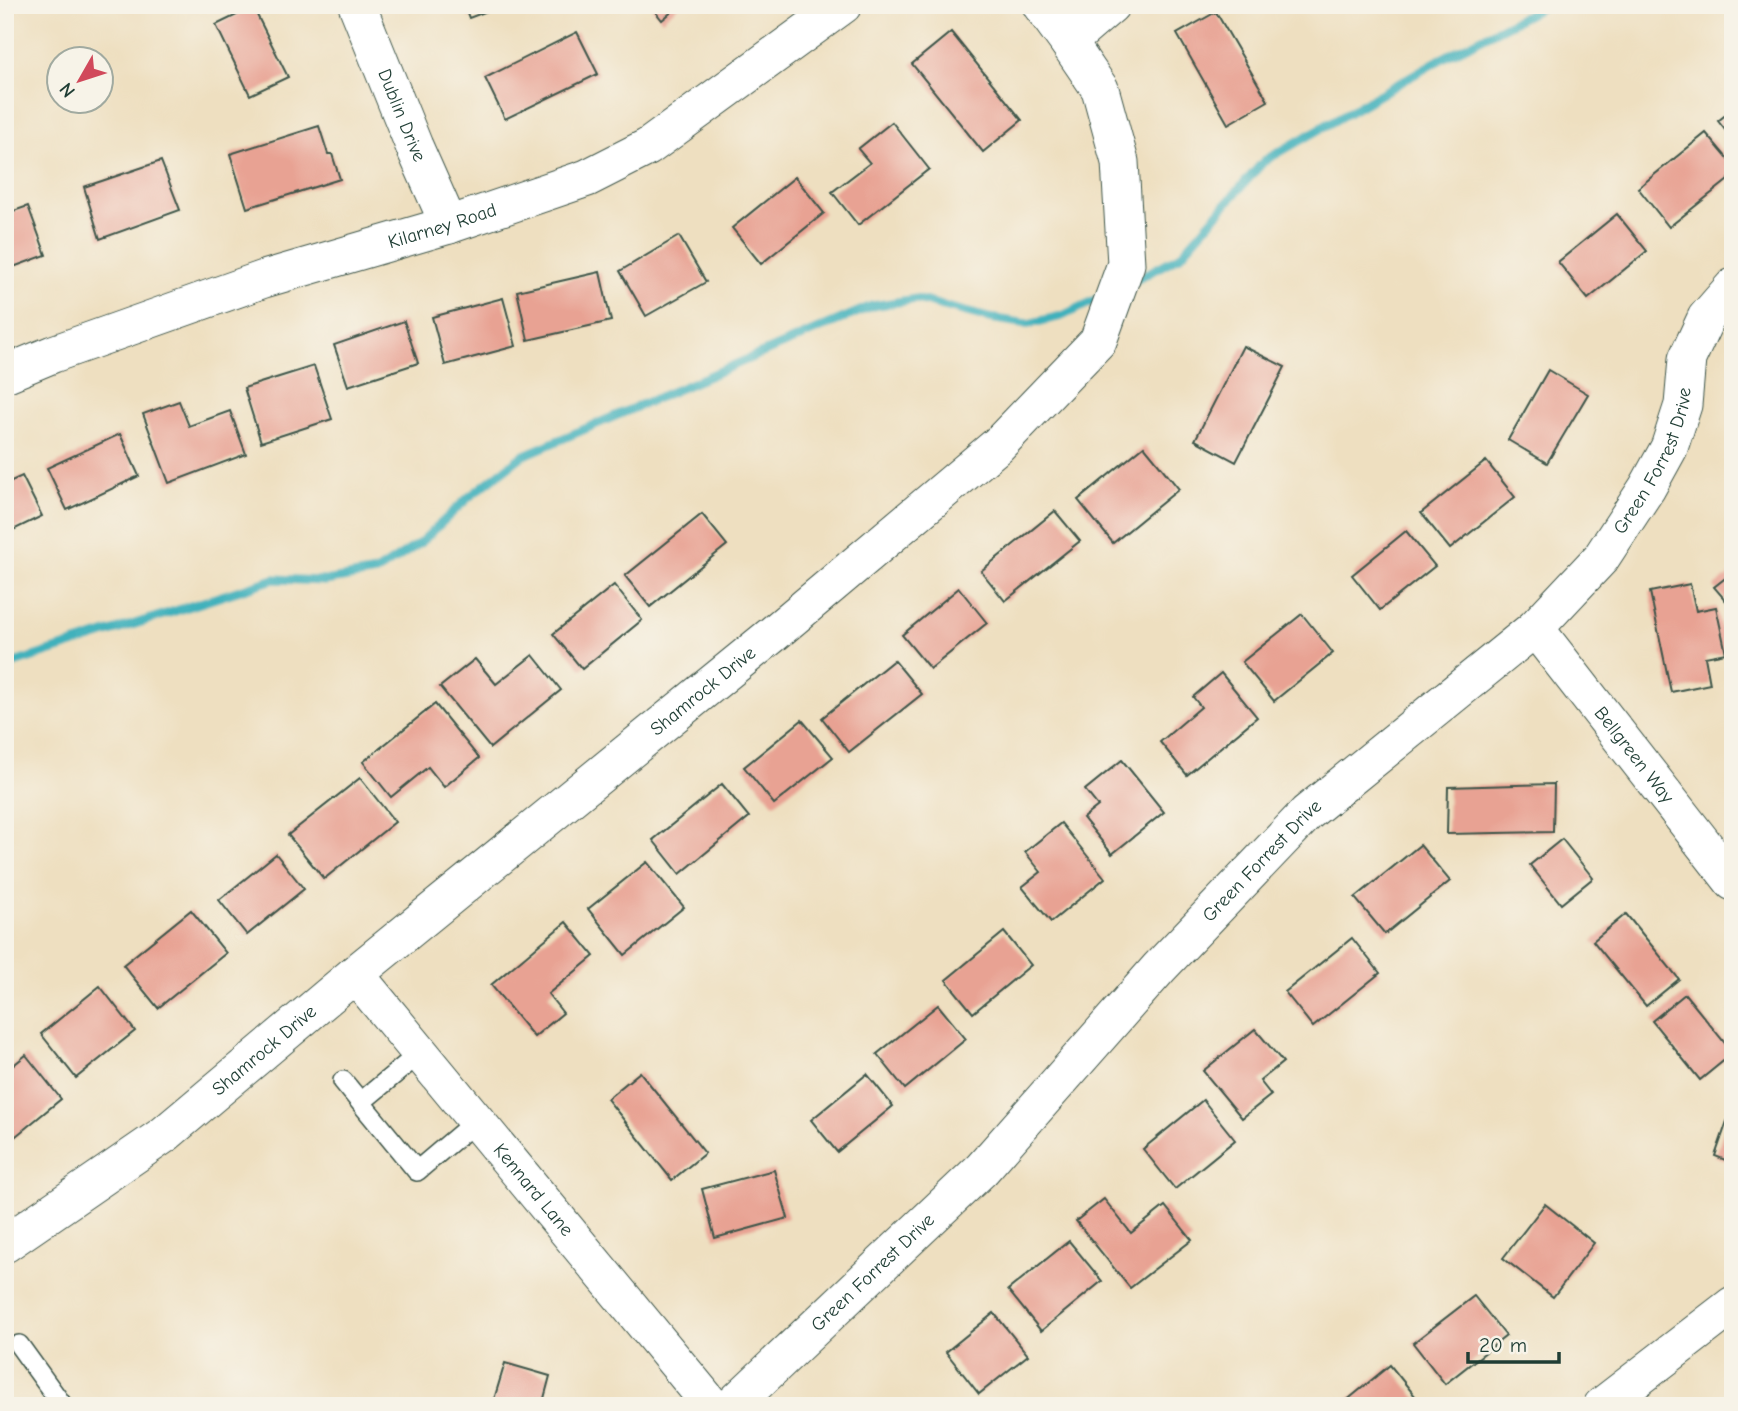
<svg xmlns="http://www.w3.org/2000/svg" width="1738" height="1411" font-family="'Comic Neue',sans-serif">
<rect width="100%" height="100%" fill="#f7f3e8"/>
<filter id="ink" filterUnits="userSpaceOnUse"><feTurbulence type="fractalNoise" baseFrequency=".0143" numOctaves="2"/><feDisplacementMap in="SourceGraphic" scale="14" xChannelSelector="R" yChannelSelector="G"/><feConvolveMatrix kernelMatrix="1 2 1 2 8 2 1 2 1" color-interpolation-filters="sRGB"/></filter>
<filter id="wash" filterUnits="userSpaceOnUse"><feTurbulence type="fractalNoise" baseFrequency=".00686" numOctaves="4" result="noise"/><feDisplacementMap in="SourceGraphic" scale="28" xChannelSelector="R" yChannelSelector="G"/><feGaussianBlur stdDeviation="1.57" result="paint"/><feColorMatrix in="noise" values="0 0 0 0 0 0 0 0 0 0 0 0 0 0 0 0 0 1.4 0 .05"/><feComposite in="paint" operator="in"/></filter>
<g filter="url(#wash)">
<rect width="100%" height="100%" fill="#eedfc0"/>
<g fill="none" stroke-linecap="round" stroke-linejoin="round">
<g stroke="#41b1bc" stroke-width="9">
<path d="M1130 283 1180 256 1264 161 1441 59 1546 5"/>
<path d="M5 666 274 579 325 581 376 572 420 543 469 497 522 456 872 306 916 299 989 318 1028 324 1062 316 1102 297"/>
</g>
</g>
<g id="blocks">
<g fill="#e8a293">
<path d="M464 5H503L469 18Z"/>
<path d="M650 5H680L662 20Z"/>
<path d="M253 7 288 77 250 95 216 25Z"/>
<path d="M1216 12 1268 101 1228 124 1177 34Z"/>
<path d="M577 32 598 74 505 119 485 78Z"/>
<path d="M951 32 1022 120 983 152 912 64Z"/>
<path d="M1733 109V140L1718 121Z"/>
<path d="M892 122 929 169 858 225 832 192 870 163 858 149Z"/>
<path d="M319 126 328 154H332L340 179 247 208 230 154Z"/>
<path d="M1706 133 1733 165V176L1669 227 1638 188Z"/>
<path d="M161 161 180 210 100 239 84 187Z"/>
<path d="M795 177 824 213 761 264 732 228Z"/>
<path d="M28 206 46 255 5 270V214Z"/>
<path d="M1617 214 1647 251 1588 299 1558 262Z"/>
<path d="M679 236 706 282 646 316 620 271Z"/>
<path d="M600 272 611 321 528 340 517 291Z"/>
<path d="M503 298 516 346 445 365 432 317Z"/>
<path d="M404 321 418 363 348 386 334 345Z"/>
<path d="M1243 346 1285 367 1236 462 1195 440Z"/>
<path d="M314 366 332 419 261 442 244 388Z"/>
<path d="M1548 370 1588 394 1547 463 1508 440Z"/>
<path d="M179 401 189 426 230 411 246 454 169 483 143 414Z"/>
<path d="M120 434 139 476 67 510 47 468Z"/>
<path d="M1144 446 1179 489 1113 543 1078 500Z"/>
<path d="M1486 461 1515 497 1450 549 1421 513Z"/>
<path d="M22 476 42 516 5 534V484Z"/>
<path d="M1055 511 1080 541 1005 601 981 571Z"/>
<path d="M702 514 727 545 650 607 625 576Z"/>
<path d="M1406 531 1435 566 1380 610 1352 575Z"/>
<path d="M1733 572V609L1714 587Z"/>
<path d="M1690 584 1696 611 1716 607 1726 653 1705 657 1710 684 1671 692 1650 592Z"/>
<path d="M614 585 642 620 582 669 553 634Z"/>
<path d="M959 588 987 623 930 669 902 635Z"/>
<path d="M1302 614 1333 653 1274 701 1242 662Z"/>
<path d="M533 655 561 690 490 748 440 687 475 659 496 684Z"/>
<path d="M894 660 922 694 849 752 822 718Z"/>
<path d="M1221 673 1257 717 1187 775 1160 742 1201 707 1193 697Z"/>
<path d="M435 704 479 758 444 787 428 767 391 797 363 762Z"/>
<path d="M802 720 833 757 774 804 744 767Z"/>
<path d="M1122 760 1164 812 1112 854 1083 818 1098 806 1085 790Z"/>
<path d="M360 778 395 822 324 879 288 835Z"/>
<path d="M722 784 749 817 680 874 653 840Z"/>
<path d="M1554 784 1553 832 1447 834 1448 787Z"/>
<path d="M1061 823 1105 878 1051 922 1022 887 1041 872 1025 852Z"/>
<path d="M1562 839 1593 878 1561 904 1530 865Z"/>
<path d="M1420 845 1450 881 1385 934 1355 898Z"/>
<path d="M276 854 304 889 247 935 219 900Z"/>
<path d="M647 862 684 907 625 955 588 909Z"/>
<path d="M191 910 226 953 158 1008 123 965Z"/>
<path d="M1626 914 1679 979 1646 1006 1593 941Z"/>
<path d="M566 922 594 956 548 994 563 1013 534 1037 491 985Z"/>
<path d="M1004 932 1031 965 973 1013 946 980Z"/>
<path d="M1352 938 1380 973 1313 1027 1285 992Z"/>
<path d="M100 986 135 1031 76 1078 41 1034Z"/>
<path d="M1685 994 1733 1053 1700 1080 1652 1021Z"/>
<path d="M938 1005 966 1039 905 1089 877 1054Z"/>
<path d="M1255 1029 1283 1062 1260 1081 1271 1095 1242 1118 1203 1071Z"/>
<path d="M26 1055 61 1099 5 1145V1072Z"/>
<path d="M640 1072 705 1153 672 1180 607 1099Z"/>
<path d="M867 1074 893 1106 837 1152 811 1120Z"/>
<path d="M1203 1100 1235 1140 1175 1189 1143 1149Z"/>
<path d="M1732 1107H1733V1163L1715 1156Z"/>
<path d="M774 1170 788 1218 715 1238 702 1189Z"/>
<path d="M1104 1199 1131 1233 1165 1206 1192 1240 1130 1288 1076 1221Z"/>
<path d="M1545 1204 1594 1243 1553 1297 1503 1258Z"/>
<path d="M1069 1241 1102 1281 1041 1331 1008 1290Z"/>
<path d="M1474 1296 1506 1336 1445 1384 1413 1343Z"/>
<path d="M994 1313 1028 1355 979 1394 946 1352Z"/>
<path d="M505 1363 550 1376 542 1406H492Z"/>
<path d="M1390 1365 1420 1402 1415 1406H1340Z"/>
</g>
</g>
</g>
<g filter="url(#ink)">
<use href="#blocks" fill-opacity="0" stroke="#3e5549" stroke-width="2"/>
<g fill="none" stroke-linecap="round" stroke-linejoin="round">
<defs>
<g id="service">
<path d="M343 1081 417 1171 476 1121"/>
<path d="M361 1102 420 1053"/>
<path d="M19 1345 63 1406"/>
</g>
<g id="minor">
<path id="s1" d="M357 5 414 146 449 225"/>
<path d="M1068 42 1111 5"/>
<path id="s2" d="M5 374 53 354 264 279 449 225 587 178 648 147 843 5"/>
<path id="s3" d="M1535 628 1733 882"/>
<path id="s4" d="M355 974 712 1406"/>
<path id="s5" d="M5 1244 165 1134 355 974 772 635 998 445 1098 341 1126 264 1120 162 1100 89 1068 42 1041 5"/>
<path id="s6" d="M732 1406 982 1169 1159 968 1307 813 1535 628 1601 558 1647 488 1669 448 1683 405 1687 359 1706 318 1733 287"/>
<path d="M1602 1406 1733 1305"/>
</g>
</defs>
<use href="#service" stroke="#3e5549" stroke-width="22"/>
<use href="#minor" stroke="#3e5549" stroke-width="39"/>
<use href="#service" stroke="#fff" stroke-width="19"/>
<use href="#minor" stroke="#fff" stroke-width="37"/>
</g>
</g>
<g text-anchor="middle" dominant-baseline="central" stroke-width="5" stroke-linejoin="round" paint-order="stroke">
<g font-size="19" fill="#1f3d34" stroke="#f7f3e8">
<text stroke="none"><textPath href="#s1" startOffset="119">Dublin Drive</textPath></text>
<text stroke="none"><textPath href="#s2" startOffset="462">Kilarney Road</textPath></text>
<text stroke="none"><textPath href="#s6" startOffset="1328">Green Forrest Drive</textPath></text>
<text stroke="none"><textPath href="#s5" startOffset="891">Shamrock Drive</textPath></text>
<text stroke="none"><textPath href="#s3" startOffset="161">Bellgreen Way</textPath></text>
<text stroke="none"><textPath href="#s6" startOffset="761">Green Forrest Drive</textPath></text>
<text stroke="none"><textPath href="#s5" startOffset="324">Shamrock Drive</textPath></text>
<text stroke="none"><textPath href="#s4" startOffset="280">Kennard Lane</textPath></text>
<text stroke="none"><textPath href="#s6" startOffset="194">Green Forrest Drive</textPath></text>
</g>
</g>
<rect width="1738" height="1411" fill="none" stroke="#f7f3e8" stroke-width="28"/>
<g transform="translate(80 80) rotate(231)"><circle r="33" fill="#f7f3e8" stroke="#a1aaa0" stroke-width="2"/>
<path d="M0-5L12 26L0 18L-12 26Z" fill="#d1495b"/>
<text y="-10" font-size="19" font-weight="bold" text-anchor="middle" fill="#1f3d34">N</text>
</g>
<path d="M1468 1352v10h91v-10" fill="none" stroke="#1f3d34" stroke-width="3.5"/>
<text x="1479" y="1352" font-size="21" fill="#1f3d34" stroke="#f7f3e8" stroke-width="5" paint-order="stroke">20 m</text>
</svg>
